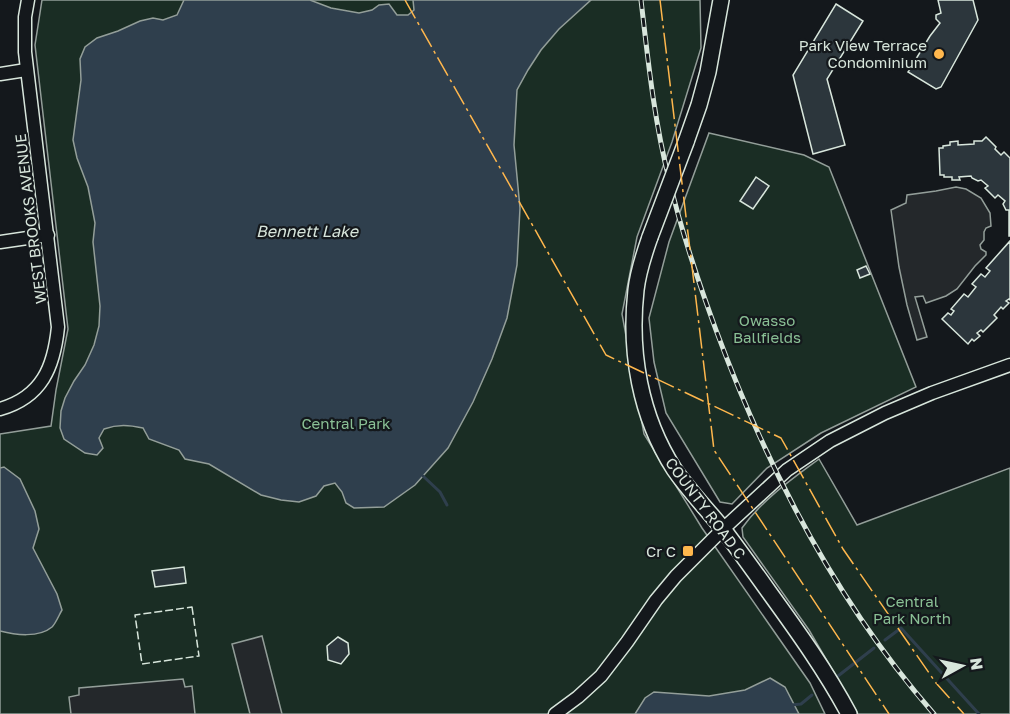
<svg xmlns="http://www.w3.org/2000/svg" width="1010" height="714" font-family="'Golos Text',sans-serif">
<rect width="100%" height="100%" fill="#14181c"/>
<g fill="#1a2d24" stroke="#939e99" stroke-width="1.5">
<path d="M42 0H700L701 48 672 142 637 237 622 314 644 434 702 528 810 683 825 714H0V434L51 426 56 390 68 329 35 45Z"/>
<path d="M709 133 804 155 829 167 916 387 821 433 767 468 732 504 720 502 666 413 654 362 649 318 669 242Z"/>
<path d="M819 459 857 525 1010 468V714H858L809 630 743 537 742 528C762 500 792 479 819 459Z"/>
</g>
<g fill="#24282b" stroke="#939e99" stroke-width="1.5">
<path d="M956 187 966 189 981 198 990 213 991 226 986 228 984 232V240L980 245 981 249 986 252V255L975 266 957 289 946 296 926 303 923 296 915 297 927 337 917 340 907 305 899 267 891 210 906 203 907 195 936 191Z"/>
<path d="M262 636 282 714H250L232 644Z"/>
<path d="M183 679 185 687 192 686 195 714H71L69 697 79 695V688Z"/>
</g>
<g fill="#2f3f4d" stroke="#939e99" stroke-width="1.5">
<path d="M184 0H310L331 8 359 13 372 10 379 5 389 4 397 15H408L414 10 413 0H591L559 29 541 50 528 70 517 90 514 145 520 208 517 265 507 318 492 359 473 402 448 448 415 485 384 507 354 508 346 503 342 492 335 483 324 486 316 496 299 502 281 500 261 495 209 464 185 459 179 450 149 439 143 428C129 425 118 424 104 429L99 438 103 448 97 455 85 453 64 439 60 428 61 411 65 398 74 381 85 365 94 345 99 326 100 306 93 242 95 223 88 187 77 158 73 140 81 80 80 59 85 47 97 38 118 31 140 21 153 18 163 20 177 15Z"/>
<path d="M4 467 20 479 35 511 39 529 33 548 57 594 62 610C59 615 56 623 52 627 39 638 15 635 0 631V468Z"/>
<path d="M770 678 785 687 799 714H635L645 698 654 692 709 696 745 690Z"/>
</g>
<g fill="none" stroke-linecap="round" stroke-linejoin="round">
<g stroke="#2f3f4d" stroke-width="3">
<path d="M423 476 440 492 447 505"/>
<path d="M885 640 901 628 979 714"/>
<path d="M838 676 874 648"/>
<path d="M792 705 801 704 812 695"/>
</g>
</g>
<g fill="#2c363c" stroke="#d8e6dc" stroke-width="1.5">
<path d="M938 0H973L978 20 941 87 936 89 908 72 930 36 940 23 936 19V15L941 13Z"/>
<path d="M836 4 863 21 827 79 845 145 813 154 793 75Z"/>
<path d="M986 137 996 147 995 149 1001 155 1004 152 1010 158V236H1009V210H1006L1003 204 1005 201 998 195 995 198 985 188 988 186 981 180 978 181 972 178 971 176 959 177 960 180H952V177H944V175H940L939 148H943V146L950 145V142L958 141V145L974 144V141H982Z"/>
<path d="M756 177 769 186 753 209 740 201Z"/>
<path d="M1010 241V300L1009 299 1006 301 1009 303 1003 309 1001 307 994 315 997 318 983 332 981 330 977 333 980 336 974 341 972 339 968 344 942 319 948 313 951 315 954 311 951 309 964 294 968 297 976 287 972 284 981 274 985 277 990 271 986 268Z"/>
<path d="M866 266 870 274 860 278 857 270Z"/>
<path d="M184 567 186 583 155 587 152 571Z"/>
<path d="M338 637 348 643 349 654 341 664 328 660 327 646Z"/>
</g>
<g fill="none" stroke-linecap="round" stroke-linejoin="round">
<defs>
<g id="minor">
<path d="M0 74 26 70"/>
<path d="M0 242 48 235"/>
<path d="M0 409C42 397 54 367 58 327L25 52V17L28 0"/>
<path d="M555 714 578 697 601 676 627 642 656 600 676 576 723 529 787 470 830 441 885 413 932 393 1010 365"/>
</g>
<g id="major">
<path d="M686 142 699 105 708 72 721 0"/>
<path d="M650 237C644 254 638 272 636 290 629 352 640 416 674 469 689 491 707 509 723 529 739 550 754 571 769 592 798 632 826 671 849 714"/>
</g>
</defs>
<use href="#minor" stroke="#d8e6dc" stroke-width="15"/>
<use href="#major" stroke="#d8e6dc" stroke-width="18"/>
<use href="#minor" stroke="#14181c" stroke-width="12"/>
<use href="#major" stroke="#14181c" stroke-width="15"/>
<defs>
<path id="rail" d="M641 0C648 60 654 120 669 179 681 230 698 281 716 330 767 468 837 603 934 714"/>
</defs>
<use href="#rail" stroke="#d8e6dc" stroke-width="5"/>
<use href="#rail" stroke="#14181c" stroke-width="3" stroke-dasharray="9" stroke-linecap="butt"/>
<defs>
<path id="major-bridge" d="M650 237 686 142"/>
</defs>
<use href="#major-bridge" stroke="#d8e6dc" stroke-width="18" stroke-linecap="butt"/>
<use href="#major-bridge" stroke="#14181c" stroke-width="15"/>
<path stroke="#d8e6dc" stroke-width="1.5" stroke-dasharray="8 3" stroke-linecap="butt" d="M192 607 199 656 142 664 135 615Z"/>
<g stroke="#ffb74d" stroke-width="1.5" stroke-dasharray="21 4.5 3 4.5" stroke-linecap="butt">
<path d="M405 0 606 355 781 438 843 549 936 683 964 714"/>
<path d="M660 0 714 450 889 714"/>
</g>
</g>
<g fill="#ffb74d" stroke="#14181c" stroke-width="2">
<circle cx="939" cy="54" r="6"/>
<rect x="682" y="545" width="12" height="12" rx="3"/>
</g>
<g text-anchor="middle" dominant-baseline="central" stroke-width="4.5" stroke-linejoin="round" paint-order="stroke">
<g font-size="15" fill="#d8e6dc" stroke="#14181c" text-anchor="end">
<text x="927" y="45">Park View Terrace<tspan x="927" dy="17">Condominium</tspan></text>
<text x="676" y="551">Cr C</text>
</g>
<g font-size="15" fill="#d8e6dc" stroke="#14181c">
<text transform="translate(30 219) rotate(-97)">WEST BROOKS AVENUE</text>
<text transform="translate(706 508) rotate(53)">COUNTY ROAD C</text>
</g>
<g font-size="15" fill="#8ac095" stroke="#14181c">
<text x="767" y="320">Owasso<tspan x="767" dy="17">Ballfields</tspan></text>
<text x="346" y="423">Central Park</text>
<text x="912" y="601">Central<tspan x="912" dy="17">Park North</tspan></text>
</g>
<g font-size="16" font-style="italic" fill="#d8e6dc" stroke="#14181c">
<text x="307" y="231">Bennett Lake</text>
</g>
</g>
<g transform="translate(962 666) rotate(82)" stroke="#14181c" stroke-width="4.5" paint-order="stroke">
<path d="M0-4.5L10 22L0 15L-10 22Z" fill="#d8e6dc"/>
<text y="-9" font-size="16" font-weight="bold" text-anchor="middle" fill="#d8e6dc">N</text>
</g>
</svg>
